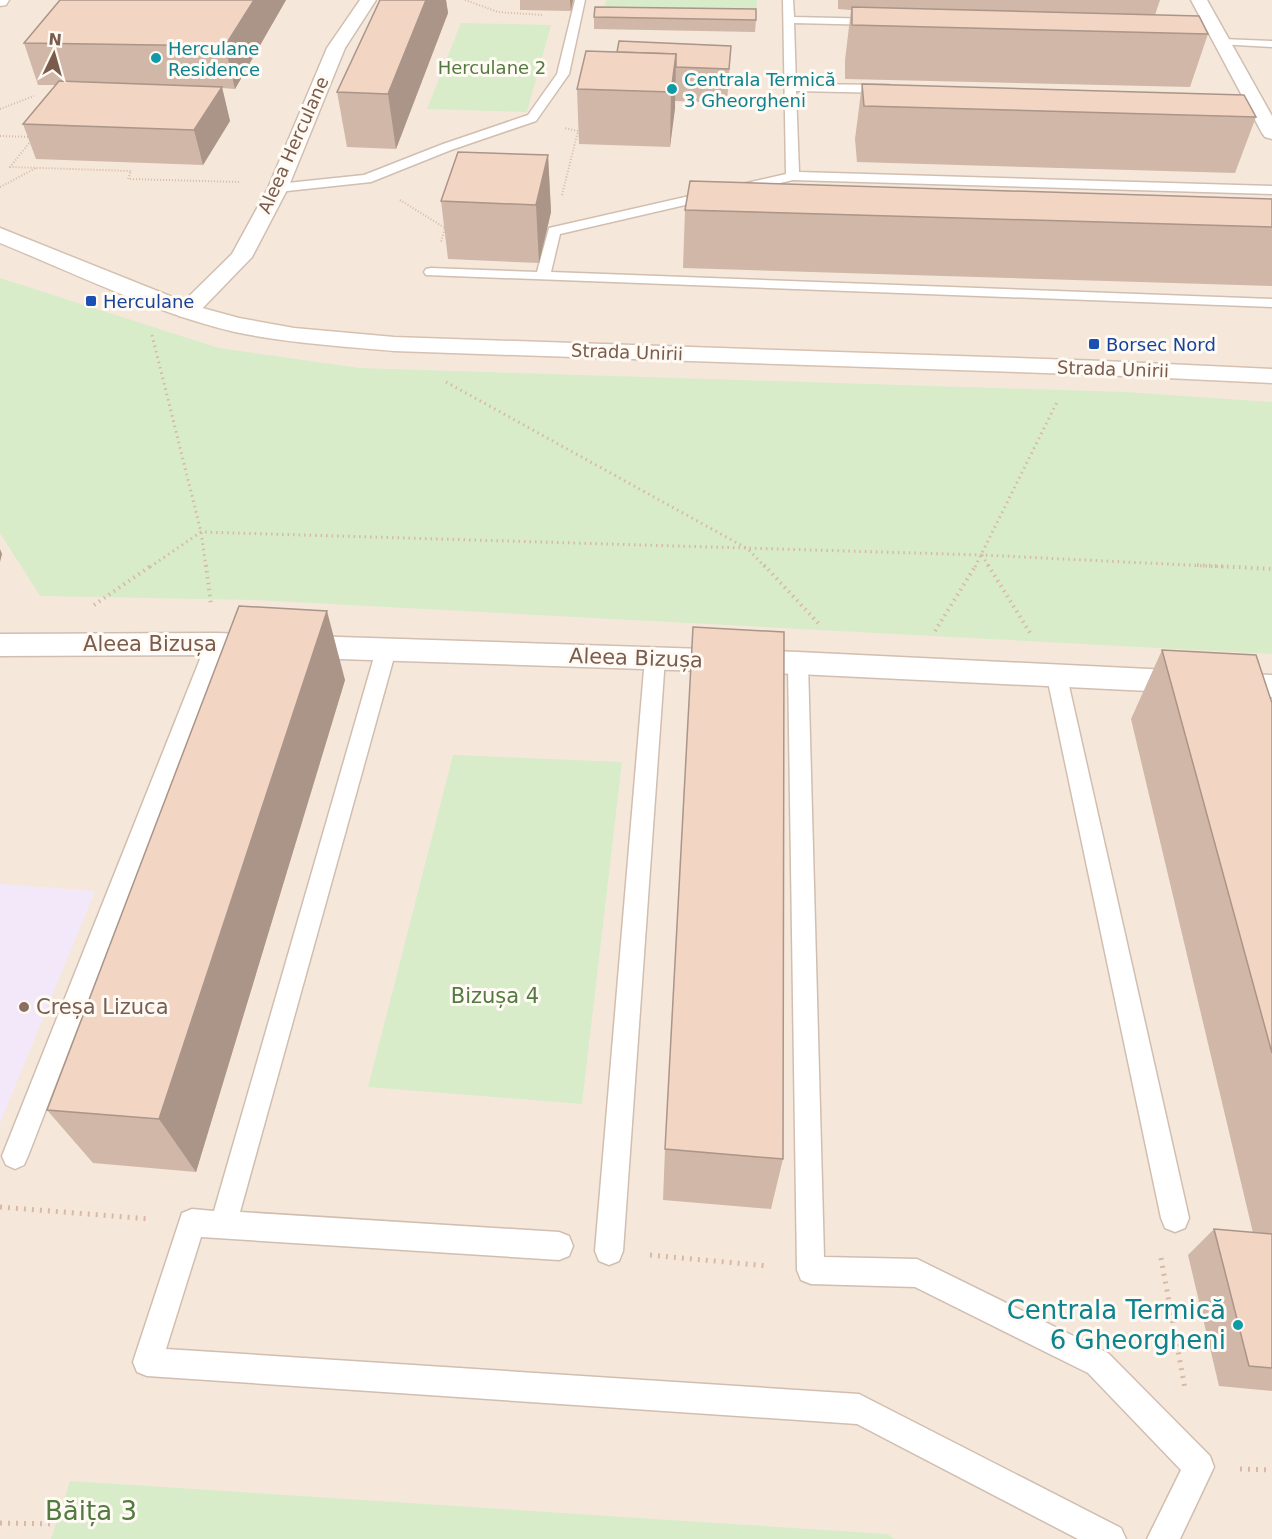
<svg xmlns="http://www.w3.org/2000/svg" width="1272" height="1539" font-family="'DejaVu Sans',sans-serif">
<rect width="100%" height="100%" fill="#fdf6ec"/>
<rect fill="#f5e8da" x="0" y="0" width="1272" height="1539"/>
<path fill="#f3e8fa" d="M0 884 95 891 0 1123Z"/>
<g fill="#d8ecc9">
<path d="M606 0H757L756 14 604 9Z"/>
<path d="M461 23 551 25 527 112 427 109Z"/>
<path d="M0 278 219 348 360 368 1125 392 1272 402V654L254 600 40 596 0 533Z"/>
<path d="M453 755 622 762 582 1104 368 1087Z"/>
<path d="M70 1481 887 1534 895 1539H51Z"/>
</g>
<g fill="none" stroke-linecap="round" stroke-linejoin="round">
<defs>
<g id="service">
<path d="M575 0H585L569 74 536 121 451 150 371 182 278 192 271 188 278 184 364 175 443 144 528 115 557 74Z"/>
<path d="M783 0H793L794 17 878 19 883 22 878 25 794 23 796 84 889 85 895 89 889 93 796 91 799 172 1272 186V194L793 180 560 234 551 272 1272 299V307L426 275 424 272 426 269 431 268 537 272 549 228 786 174Z"/>
<path d="M1222 39 1272 41V47L1218 44V40Z"/>
<path d="M216 637 223 639 226 644 28 1156 24 1165 15 1169 6 1165 2 1156 206 644 209 639Z"/>
<path d="M386 643 393 645 396 650 240 1212 559 1232 569 1236 573 1246 569 1256 559 1260 201 1237 166 1349 859 1394 1121 1528 1126 1539H1078L857 1424 147 1376 137 1372 133 1362 182 1213 192 1209 214 1211 376 650 379 645Z"/>
<path d="M655 651 662 653 665 658 623 1251 619 1261 609 1265 599 1261 595 1251 645 658 648 653Z"/>
<path d="M798 656 805 658 808 663 824 1257 917 1259 1108 1353 1210 1456 1214 1467 1180 1539H1147L1181 1470 1088 1373 915 1287 811 1284 801 1280 797 1270 788 663 791 658Z"/>
<path d="M1057 670 1064 672 1067 677 1189 1218 1185 1228 1175 1232 1165 1228 1161 1218 1047 677 1050 672Z"/>
</g>
<g id="minor">
<path d="M360 0H376L345 48 288 188 252 257 195 316 187 318 179 316 175 311 179 306 232 254 268 188 327 48Z"/>
<path d="M1191 0H1207L1272 116V139L1265 137 1262 133Z"/>
<path d="M216 633 798 652 1272 675V697L798 674 216 655 0 656V634Z"/>
</g>
<g id="secondary">
<path d="M0 0H9L6 5 0 6Z"/>
<path d="M0 228 195 306 239 318 294 328 394 337 1103 361 1272 369V383L1103 375 394 351C341 346 287 343 235 332 154 313 77 274 0 243Z"/>
</g>
</defs>
<use href="#service" stroke="#d1beb0" stroke-width="3"/>
<use href="#minor" stroke="#d1beb0" stroke-width="3"/>
<use href="#secondary" stroke="#d6c0b0" stroke-width="3"/>
<g stroke="#d9b8a5" stroke-width="2" stroke-dasharray="1 2" stroke-linecap="butt">
<path d="M465 0 498 12 543 15"/>
<path d="M0 109 34 96"/>
<path d="M0 136 34 137 10 167 131 171 128 179 240 182"/>
<path d="M0 187 36 168"/>
<path d="M562 195 578 131 564 128"/>
<path d="M400 200 445 228 441 242"/>
</g>
<g stroke="#d9b8a5" stroke-width="3" stroke-dasharray="1.5 4" stroke-linecap="butt">
<path d="M152 335 201 532 206 567"/>
<path d="M446 382 748 549 765 567"/>
<path d="M982 555 989 567"/>
<path d="M150 567 201 532 982 555 1228 567"/>
<path d="M975 567 1057 402"/>
</g>
<g stroke="#d9b8a5" stroke-width="4" stroke-dasharray="1.5 4.5" stroke-linecap="butt">
<path d="M206 565 211 605"/>
<path d="M764 565 819 624"/>
<path d="M988 565 1032 636"/>
<path d="M1197 565 1272 569"/>
<path d="M94 605 152 565"/>
<path d="M935 631 976 565"/>
</g>
<g stroke="#d9b8a5" stroke-width="5" stroke-dasharray="2 6" stroke-linecap="butt">
<path d="M0 1207 150 1219"/>
<path d="M650 1255 768 1266"/>
<path d="M1161 1258 1185 1389"/>
<path d="M1240 1469 1272 1470"/>
<path d="M0 1523 56 1524"/>
</g>
<use href="#service" fill="#fff" fill-rule="evenodd"/>
<use href="#minor" fill="#fff" fill-rule="evenodd"/>
<use href="#secondary" fill="#fff" fill-rule="evenodd"/>
</g>
<g fill="#d1b7a8">
<path d="M286 0 235 89 222 88 230 121 203 165 36 159 23 124 56 85H38L24 43Z"/>
<path d="M380 0H446L448 13 396 149 347 147 337 92Z"/>
<path d="M520 0H573L571 11 520 10Z"/>
<path d="M838 0H1160L1155 15 1208 34 1190 87 845 79V60L851 10 838 9Z"/>
<path d="M594 17 756 20 755 32 594 29Z"/>
<path d="M731 46 727 103 675 101 670 147 579 144 577 89Z"/>
<path d="M862 84 1256 117 1235 173 857 162 855 139Z"/>
<path d="M548 155 551 212 539 263 448 259 441 201Z"/>
<path d="M1272 199V286L683 268 685 210Z"/>
<path d="M1162 650 1272 703V1391L1219 1386 1188 1255 1214 1229 1253 1233 1131 719Z"/>
<path d="M345 680 196 1172 93 1163 47 1110Z"/>
<path d="M665 1149 783 1159 771 1209 663 1200Z"/>
</g>
<g fill="#aa9588">
<path d="M254 0H286L235 89 225 46Z"/>
<path d="M426 0H446L448 13 396 149 388 94Z"/>
<path d="M570 0H573L571 11Z"/>
<path d="M676 54 675 109 670 147 671 92Z"/>
<path d="M222 87 230 121 203 165 194 130Z"/>
<path d="M548 155 551 212 539 263 536 205Z"/>
<path d="M0 549 2 554 0 562Z"/>
<path d="M327 611 345 680 196 1172 159 1119Z"/>
</g>
<g fill="#f3d5c3" stroke="#aa9588" stroke-width="1.5">
<path d="M60 0H254L225 46 24 43Z"/>
<path d="M380 0H426L388 94 337 92Z"/>
<path d="M595 7 756 9V20L594 17Z"/>
<path d="M852 7 1199 16 1208 34 852 25Z"/>
<path d="M619 41 731 46 729 69 676 67V54L617 52Z"/>
<path d="M586 51 676 54 671 92 577 89Z"/>
<path d="M59 81 222 87 194 130 23 124Z"/>
<path d="M862 84 1244 95 1256 117 864 106Z"/>
<path d="M458 152 548 155 536 205 441 201Z"/>
<path d="M690 181 1272 199V227L685 210Z"/>
<path d="M239 606 327 611 159 1119 47 1110Z"/>
<path d="M693 627 784 632 783 1159 665 1149Z"/>
<path d="M1162 650 1256 655 1272 703V1053Z"/>
<path d="M1214 1229 1272 1234V1368L1249 1366Z"/>
</g>
<g fill="#0f9aa8" stroke="#fffaf3" stroke-width="2">
<circle cx="156" cy="58" r="6"/>
<circle cx="672" cy="89" r="6"/>
<circle cx="1238" cy="1325" r="6"/>
</g>
<g fill="#1a4fb4" stroke="#fffaf3" stroke-width="2">
<rect x="85" y="295" width="12" height="12" rx="3"/>
<rect x="1088" y="338" width="12" height="12" rx="3"/>
</g>
<circle fill="#8d6e63" stroke="#fffaf3" stroke-width="2" cx="24" cy="1007" r="6"/>
<g text-anchor="middle" dominant-baseline="central" stroke-width="6" stroke-linejoin="round" paint-order="stroke">
<g font-size="18" fill="#0d838f" stroke="#fffaf3" text-anchor="start">
<text x="168" y="48">Herculane<tspan x="168" dy="21">Residence</tspan></text>
<text x="684" y="79">Centrala Termică<tspan x="684" dy="21">3 Gheorgheni</tspan></text>
</g>
<g font-size="18" fill="#537a41" stroke="#fffaf3">
<text x="492" y="67">Herculane 2</text>
</g>
<g font-size="18" fill="#7a5c4d" stroke="#fffaf3">
<text transform="translate(293 145) rotate(-66)">Aleea Herculane</text>
<text transform="translate(627 352) rotate(2)">Strada Unirii</text>
<text transform="translate(1113 369) rotate(2)">Strada Unirii</text>
</g>
<g font-size="18" fill="#164399" stroke="#fffaf3" text-anchor="start">
<text x="103" y="301">Herculane</text>
<text x="1106" y="344">Borsec Nord</text>
</g>
<g font-size="21" fill="#7a5c4d" stroke="#fffaf3">
<text x="150" y="644">Aleea Bizușa</text>
<text transform="translate(636 658) rotate(2)">Aleea Bizușa</text>
</g>
<g font-size="21" fill="#537a41" stroke="#fffaf3">
<text x="495" y="996">Bizușa 4</text>
</g>
<g font-size="21" fill="#785e54" stroke="#fffaf3" text-anchor="start">
<text x="36" y="1007">Creșa Lizuca</text>
</g>
<g font-size="26" fill="#0d838f" stroke="#fffaf3" text-anchor="end">
<text x="1226" y="1310">Centrala Termică<tspan x="1226" dy="30">6 Gheorgheni</tspan></text>
</g>
<g font-size="26" fill="#537a41" stroke="#fffaf3">
<text x="91" y="1511">Băița 3</text>
</g>
</g>
<g transform="translate(54 54) rotate(5)" stroke="#fffaf3" stroke-width="4.5" paint-order="stroke">
<path d="M0-4.5L10 22L0 15L-10 22Z" fill="#7a5c4d"/>
<text y="-9" font-size="16" font-weight="bold" text-anchor="middle" fill="#7a5c4d">N</text>
</g>
</svg>
